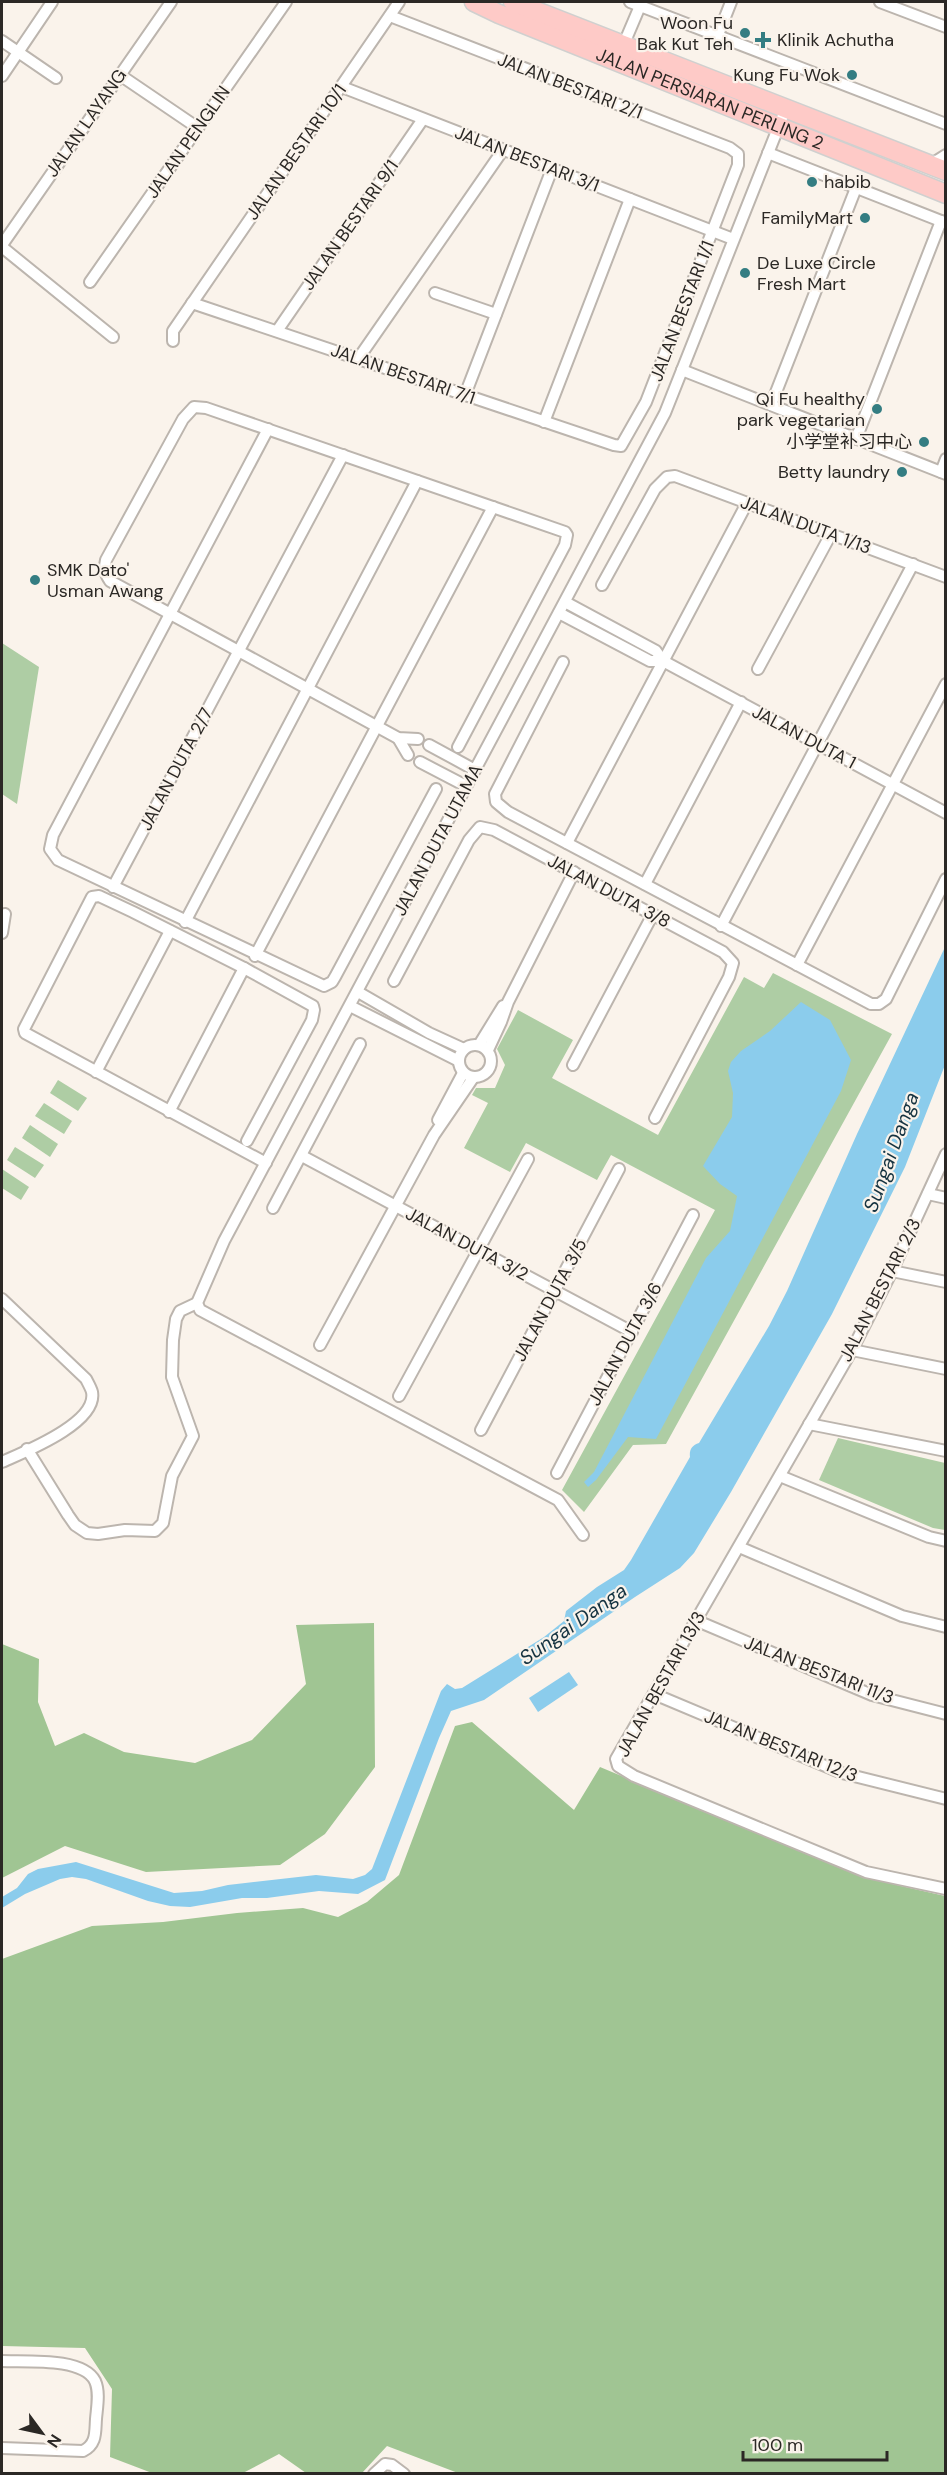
<svg xmlns="http://www.w3.org/2000/svg" width="947" height="2475" font-family="'DM Sans','Noto Sans SC',sans-serif">
<rect width="100%" height="100%" fill="#faf3eb"/>
<g fill="#aecda4">
<path d="M2 643 39 667 17 804 2 794Z"/>
<path d="M773 973 892 1034 666 1444 633 1445 584 1512 562 1490 715 1210 611 1155 597 1180 526 1143 510 1172 464 1148 488 1103 472 1095 476 1088H495L505 1065 497 1049 518 1010 573 1040 552 1078 658 1135 744 977 764 988Z"/>
<path d="M58 1080 87 1098 78 1111 50 1093Z"/>
<path d="M44 1103 72 1121 64 1134 35 1116Z"/>
<path d="M30 1125 58 1144 50 1157 22 1138Z"/>
<path d="M15 1147 44 1165 35 1178 7 1160Z"/>
<path d="M2 1169 29 1187 21 1200 2 1188Z"/>
<path d="M838 1438 945 1463V1530L933 1528 819 1480Z"/>
</g>
<g fill="#a0c593">
<path d="M374 1623 375 1767 325 1834 280 1865 146 1872 65 1846 2 1878V1644L39 1659 38 1702 55 1746 84 1733 124 1752 195 1763 252 1740 306 1684 296 1625Z"/>
<path d="M472 1722 574 1810 600 1767 866 1878 945 1896V2473H458L387 2446 362 2473H306L279 2454 243 2473H152L110 2457 112 2389 85 2348 2 2346V1959L92 1926 163 1922 237 1913 303 1908 338 1917 367 1902 399 1875 455 1726Z"/>
</g>
<g fill="#8bccec">
<path d="M945 947V1065L905 1167 832 1314 731 1492 694 1553 680 1568 635 1597 484 1700 451 1711 439 1738 385 1880 358 1894 319 1891 267 1898H242L190 1907 170 1906 148 1901 86 1879 72 1877 60 1879 25 1894 2 1908V1897L17 1888 28 1874 38 1869 76 1862 174 1893 202 1891 228 1885 316 1875 353 1879 365 1875 372 1869 441 1691 447 1684 455 1689 462 1688 544 1637 564 1621 566 1611 597 1587 624 1570 631 1560 690 1457C689 1450 692 1445 699 1443L769 1326 787 1291 857 1134Z"/>
<path d="M801 1002 830 1020 851 1060 841 1091 656 1439 628 1437 596 1480 588 1487 584 1482 594 1472 706 1258 730 1231 737 1196 720 1184 703 1166 732 1117 733 1093 728 1071 731 1062 741 1051 770 1031Z"/>
<path d="M569 1672 578 1685 538 1712 529 1698Z"/>
</g>
<g fill="none" stroke-linecap="round" stroke-linejoin="round">
<defs>
<g id="street">
<path d="M630 2 946 124"/>
<path d="M880 2 946 27"/>
<path d="M718 35 731 2"/>
<path d="M2 41 56 78"/>
<path d="M623 46 640 6"/>
<path d="M120 75 198 128"/>
<path d="M2 76 52 2"/>
<path d="M342 87 733 239"/>
<path d="M768 153 946 223"/>
<path d="M929 162H935L946 155"/>
<path d="M2 245 171 2"/>
<path d="M2 247 113 337"/>
<path d="M90 282 286 2"/>
<path d="M435 293 496 314"/>
<path d="M192 303 614 445 621 446 646 402 738 165V154L730 148 390 16"/>
<path d="M277 331 423 119"/>
<path d="M173 341V331L399 2"/>
<path d="M358 359 503 150"/>
<path d="M682 370 946 474"/>
<path d="M465 395 552 169"/>
<path d="M771 405 856 188"/>
<path d="M544 422 630 199"/>
<path d="M268 429 53 835 50 849 58 860 324 986 332 982 335 977 436 789"/>
<path d="M856 439 941 221"/>
<path d="M941 472 946 459"/>
<path d="M602 585 655 489 667 477 675 476 946 577"/>
<path d="M565 602 656 651 663 661 946 813"/>
<path d="M559 613 650 661H663"/>
<path d="M563 662 495 794 496 802 508 812 871 1004H879L886 999 946 879"/>
<path d="M758 669 831 534"/>
<path d="M398 738 408 755"/>
<path d="M418 739 398 738 110 581C105 574 104 569 106 560L183 419 194 407 206 408 565 532 567 535 565 545 458 747"/>
<path d="M429 745 475 770"/>
<path d="M420 762 466 786"/>
<path d="M567 843 747 503"/>
<path d="M645 884 741 702"/>
<path d="M113 887 343 455"/>
<path d="M185 922 417 481"/>
<path d="M721 926 913 564"/>
<path d="M2 933 5 914"/>
<path d="M255 956 493 507"/>
<path d="M797 965 946 684"/>
<path d="M394 981 469 840 480 827 494 830 723 952 733 963 729 977 655 1118"/>
<path d="M358 992 429 1033 464 1049"/>
<path d="M350 1006 459 1061"/>
<circle cx="475" cy="1061" r="16"/>
<path d="M479 1045 503 1006"/>
<path d="M488 1050 501 1022 508 1002 574 872"/>
<path d="M573 1065 653 914"/>
<path d="M96 1072 170 931"/>
<path d="M169 1112 244 968"/>
<path d="M438 1120 463 1073"/>
<path d="M247 1141 312 1020 314 1010 313 1006 244 968 133 912 99 896 92 897 24 1029 25 1033 266 1163"/>
<path d="M946 1154 892 1271 852 1350 616 1759 618 1766 634 1776 866 1872 946 1889"/>
<path d="M302 1156 632 1332"/>
<path d="M928 1194 946 1198"/>
<path d="M273 1208 360 1044"/>
<path d="M892 1271 946 1282"/>
<path d="M2 1299 86 1379C88 1383 91 1388 92 1392 98 1423 24 1452 2 1462"/>
<path d="M320 1345 434 1135 473 1078"/>
<path d="M852 1350 946 1369"/>
<path d="M399 1396 528 1159"/>
<path d="M809 1424 946 1451"/>
<path d="M481 1430 619 1169"/>
<path d="M27 1449 68 1515 75 1525 87 1533 98 1534 125 1530 155 1531 163 1523 172 1476 193 1436 172 1377 173 1340 176 1319 180 1311 197 1303"/>
<path d="M557 1473 693 1215"/>
<path d="M780 1476 929 1537 946 1541"/>
<path d="M583 1535 558 1500 200 1310 197 1303 224 1241 665 413 786 108"/>
<path d="M739 1547 902 1616 946 1627"/>
<path d="M695 1620 872 1695 946 1714"/>
<path d="M654 1694 842 1773 946 1799"/>
<path d="M2 2361C26 2362 83 2357 95 2381 100 2392 97 2407 96 2419 95 2432 97 2444 83 2451L2 2448"/>
<path d="M374 2474 385 2464 392 2465 404 2474"/>
</g>
<g id="primary">
<path id="s1" d="M474 2 499 14 946 194"/>
<path d="M513 2 946 171"/>
</g>
</defs>
<use href="#street" stroke="#bcb5ae" stroke-width="14"/>
<use href="#primary" stroke="#d0d0cf" stroke-width="21"/>
<use href="#street" stroke="#fff" stroke-width="10"/>
<use href="#primary" stroke="#fecac7" stroke-width="18"/>
</g>
<g fill="#347d82" stroke="#faf3eb" stroke-width="2">
<circle cx="745" cy="33" r="6"/>
<path d="M760 31h6v6h6v6h-6v6h-6v-6h-6v-6h6z"/>
<circle cx="852" cy="75" r="6"/>
<circle cx="812" cy="182" r="6"/>
<circle cx="865" cy="218" r="6"/>
<circle cx="745" cy="273" r="6"/>
<circle cx="877" cy="409" r="6"/>
<circle cx="924" cy="442" r="6"/>
<circle cx="902" cy="472" r="6"/>
<circle cx="35" cy="580" r="6"/>
</g>
<g text-anchor="middle" dominant-baseline="central" stroke-width="4.5" stroke-linejoin="round" paint-order="stroke">
<g font-size="18" fill="#2b2825" stroke="#faf3eb" text-anchor="end">
<text x="733" y="23">Woon Fu<tspan x="733" dy="21">Bak Kut Teh</tspan></text>
<text x="777" y="40" text-anchor="start">Klinik Achutha</text>
<text x="840" y="75">Kung Fu Wok</text>
<text x="824" y="182" text-anchor="start">habib</text>
<text x="853" y="218">FamilyMart</text>
<text x="757" y="263" text-anchor="start">De Luxe Circle<tspan x="757" dy="21">Fresh Mart</tspan></text>
<text x="865" y="399">Qi Fu healthy<tspan x="865" dy="21">park vegetarian</tspan></text>
<text x="912" y="442">小学堂补习中心</text>
<text x="890" y="472">Betty laundry</text>
<text x="47" y="570" text-anchor="start">SMK Dato'<tspan x="47" dy="21">Usman Awang</tspan></text>
</g>
<g font-size="18" fill="#2b2825" stroke="#faf3eb">
<text transform="translate(570 86) rotate(21)">JALAN BESTARI 2/1</text>
<text stroke="none"><textPath href="#s1" startOffset="255">JALAN PERSIARAN PERLING 2</textPath></text>
<text transform="translate(86 123) rotate(-55)">JALAN LAYANG</text>
<text transform="translate(188 142) rotate(-55)">JALAN PENGLIN</text>
<text transform="translate(296 152) rotate(-55)">JALAN BESTARI 10/1</text>
<text transform="translate(527 159) rotate(21)">JALAN BESTARI 3/1</text>
<text transform="translate(350 225) rotate(-55)">JALAN BESTARI 9/1</text>
<text transform="translate(682 311) rotate(-69)">JALAN BESTARI 1/1</text>
<text transform="translate(403 374) rotate(19)">JALAN BESTARI 7/1</text>
<text transform="translate(806 525) rotate(20)">JALAN DUTA 1/13</text>
<text transform="translate(804 737) rotate(28)">JALAN DUTA 1</text>
<text transform="translate(176 769) rotate(-62)">JALAN DUTA 2/7</text>
<text transform="translate(438 840) rotate(-62)">JALAN DUTA UTAMA</text>
<text transform="translate(609 891) rotate(28)">JALAN DUTA 3/8</text>
<text transform="translate(467 1244) rotate(28)">JALAN DUTA 3/2</text>
<text transform="translate(880 1290) rotate(-63)">JALAN BESTARI 2/3</text>
<text transform="translate(550 1300) rotate(-62)">JALAN DUTA 3/5</text>
<text transform="translate(625 1344) rotate(-62)">JALAN DUTA 3/6</text>
<text transform="translate(819 1670) rotate(21)">JALAN BESTARI 11/3</text>
<text transform="translate(661 1684) rotate(-61)">JALAN BESTARI 13/3</text>
<text transform="translate(781 1746) rotate(22)">JALAN BESTARI 12/3</text>
</g>
<g font-size="20" font-style="italic" fill="#153341" stroke="#faf3eb">
<text transform="translate(891 1152) rotate(-70)">Sungai Danga</text>
<text transform="translate(573 1624) rotate(-35)">Sungai Danga</text>
</g>
</g>
<rect width="947" height="2475" fill="none" stroke="#2b2825" stroke-width="6"/>
<g transform="translate(42 2433) rotate(123)" stroke="#faf3eb" stroke-width="4.5" paint-order="stroke">
<path d="M0-4.5L10 22L0 15L-10 22Z" fill="#2b2825"/>
<text y="-9" font-size="16" font-weight="bold" text-anchor="middle" fill="#2b2825">N</text>
</g>
<path d="M743 2451v9h144v-9" fill="none" stroke="#2b2825" stroke-width="3"/>
<text x="752" y="2451" font-size="18" fill="#2b2825" stroke="#faf3eb" stroke-width="4.5" paint-order="stroke">100 m</text>
</svg>
